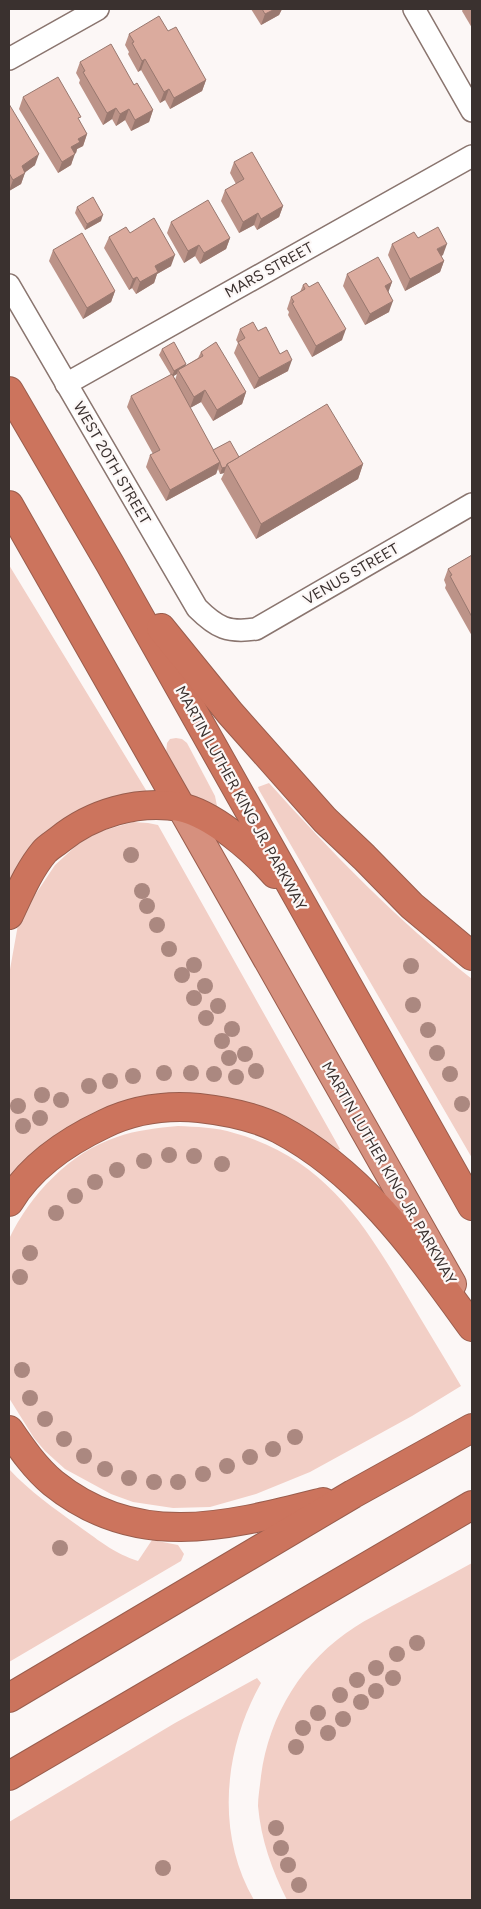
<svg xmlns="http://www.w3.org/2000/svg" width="481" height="1909" font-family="Figtree,sans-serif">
<rect width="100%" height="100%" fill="#fcf7f6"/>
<g fill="#f2cfc6">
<path d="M9 565 149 795 117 800 9 891Z"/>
<path d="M176 738 182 739 187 743 215 796 218 811 191 798 166 754 167 743 170 739Z"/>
<path d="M269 783C332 853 398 921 472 979V1158L259 790 258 787Z"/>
<path d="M133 822 148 823 158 825 340 1149 333 1153 170 1100 9 1187V975L19 919 55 865 77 845 98 832Z"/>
<path d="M178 1126C196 1127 216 1127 234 1133 322 1157 363 1221 406 1294 424 1325 443 1355 461 1386L412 1416 310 1472 256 1494 210 1507 173 1508 133 1502 111 1494 65 1469 45 1451 34 1438 9 1398V1239C30 1195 70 1152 117 1137 137 1130 157 1128 178 1126Z"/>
<path d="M9 1469C31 1493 58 1511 84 1530 104 1544 114 1553 138 1561L152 1540 178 1545 184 1554 181 1561 9 1662Z"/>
<path d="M472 1563V1900H287C272 1870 261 1840 258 1806 258 1797 260 1786 261 1776 269 1715 303 1660 355 1627 367 1619 380 1613 392 1606 419 1592 446 1577 472 1563Z"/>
<path d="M257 1678 261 1683C224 1749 215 1832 254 1900H9V1822L175 1723Z"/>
</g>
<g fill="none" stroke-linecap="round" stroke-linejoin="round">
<defs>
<g id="minor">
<path d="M414 9 472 111"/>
<path d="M9 59 98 9"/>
<path d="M9 285 197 608C217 628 228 633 256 629L472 504"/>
<path d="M66 384 472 156"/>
</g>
<path id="trunk" d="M181 807 452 1284"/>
<g id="motorway">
<path d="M9 391 110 564 472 1206"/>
<path d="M9 505 181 807"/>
<path d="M161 628 230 713 325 820 364 857 412 906 472 956"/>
<path d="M9 915C19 894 29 870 44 852 48 847 54 844 59 840 92 813 137 800 180 807 213 814 253 849 275 874"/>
<path d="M9 1202C30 1167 68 1141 104 1124 135 1109 166 1105 199 1108 226 1111 256 1117 279 1129 363 1173 418 1253 472 1327"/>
<path d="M9 1430C22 1449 35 1468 53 1483 137 1551 228 1526 323 1502"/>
<path d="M9 1698 353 1494 472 1428"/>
<path d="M9 1776 472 1505"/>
</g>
</defs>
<use href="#minor" stroke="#8a756f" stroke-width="24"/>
<use href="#trunk" stroke="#995d4d" stroke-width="30"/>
<use href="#motorway" stroke="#995d4d" stroke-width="30"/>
<use href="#minor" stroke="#fff" stroke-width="21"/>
<use href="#trunk" stroke="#d6907e" stroke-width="28"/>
<use href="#motorway" stroke="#cc745d" stroke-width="28"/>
</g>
<g fill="#ab8880">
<circle cx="131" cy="855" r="8"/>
<circle cx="142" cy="891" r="8"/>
<circle cx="147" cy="906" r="8"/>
<circle cx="157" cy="925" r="8"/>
<circle cx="169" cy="949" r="8"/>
<circle cx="194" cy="965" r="8"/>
<circle cx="411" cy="966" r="8"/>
<circle cx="182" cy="975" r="8"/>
<circle cx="205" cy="986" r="8"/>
<circle cx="194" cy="998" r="8"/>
<circle cx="413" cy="1005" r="8"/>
<circle cx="218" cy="1006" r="8"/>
<circle cx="206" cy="1018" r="8"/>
<circle cx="232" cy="1029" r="8"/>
<circle cx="428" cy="1030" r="8"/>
<circle cx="222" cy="1041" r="8"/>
<circle cx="437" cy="1053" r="8"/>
<circle cx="245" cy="1054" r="8"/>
<circle cx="229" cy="1058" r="8"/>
<circle cx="256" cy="1071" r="8"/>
<circle cx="164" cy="1073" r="8"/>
<circle cx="191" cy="1073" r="8"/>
<circle cx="214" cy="1074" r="8"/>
<circle cx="450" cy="1074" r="8"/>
<circle cx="133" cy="1076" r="8"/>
<circle cx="236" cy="1077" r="8"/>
<circle cx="110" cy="1081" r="8"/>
<circle cx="89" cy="1086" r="8"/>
<circle cx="42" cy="1095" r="8"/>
<circle cx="61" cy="1100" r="8"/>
<circle cx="462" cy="1104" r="8"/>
<circle cx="18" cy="1106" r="8"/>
<circle cx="40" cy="1118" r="8"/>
<circle cx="23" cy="1126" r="8"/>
<circle cx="169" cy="1155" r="8"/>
<circle cx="194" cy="1156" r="8"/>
<circle cx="144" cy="1161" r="8"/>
<circle cx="222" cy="1164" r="8"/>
<circle cx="117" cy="1170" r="8"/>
<circle cx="95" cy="1182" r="8"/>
<circle cx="75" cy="1196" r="8"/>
<circle cx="56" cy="1213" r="8"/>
<circle cx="30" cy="1253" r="8"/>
<circle cx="20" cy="1277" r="8"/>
<circle cx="22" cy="1370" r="8"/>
<circle cx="30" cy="1398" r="8"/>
<circle cx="45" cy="1419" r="8"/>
<circle cx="295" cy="1437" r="8"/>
<circle cx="64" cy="1439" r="8"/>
<circle cx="273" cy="1449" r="8"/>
<circle cx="84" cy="1456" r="8"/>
<circle cx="250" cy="1457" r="8"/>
<circle cx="227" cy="1466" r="8"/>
<circle cx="105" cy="1469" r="8"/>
<circle cx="203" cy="1474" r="8"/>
<circle cx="129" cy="1478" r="8"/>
<circle cx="154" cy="1482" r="8"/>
<circle cx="178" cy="1482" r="8"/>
<circle cx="60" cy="1548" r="8"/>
<circle cx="417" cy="1643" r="8"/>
<circle cx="397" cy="1654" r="8"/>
<circle cx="376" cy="1668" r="8"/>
<circle cx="393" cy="1678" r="8"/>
<circle cx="357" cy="1680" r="8"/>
<circle cx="376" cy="1691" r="8"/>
<circle cx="340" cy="1695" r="8"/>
<circle cx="361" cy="1702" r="8"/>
<circle cx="318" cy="1713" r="8"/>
<circle cx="343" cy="1719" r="8"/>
<circle cx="303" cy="1728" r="8"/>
<circle cx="328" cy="1733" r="8"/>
<circle cx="296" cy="1747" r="8"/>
<circle cx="276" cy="1828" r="8"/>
<circle cx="281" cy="1848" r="8"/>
<circle cx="288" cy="1865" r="8"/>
<circle cx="163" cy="1868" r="8"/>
<circle cx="299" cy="1885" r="8"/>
</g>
<g fill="#bc9388" fill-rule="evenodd">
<path d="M251 9H282L279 15 261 25Z"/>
<path d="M463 9H472V28L462 11Z"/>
<path d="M168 31 206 80 202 91 170 109 165 100 160 103 141 70 138 72 128 54 129 52 125 45 129 34Z"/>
<path d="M80 62 134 85 153 110 149 122 131 131 125 120 116 126 112 119 103 125 79 83 80 80 76 73Z"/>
<path d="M23 97 79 121 87 134 83 146 77 149 76 153 74 154 71 165 58 173 19 109Z"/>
<path d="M9 104 35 165 25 172 21 184 9 191Z"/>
<path d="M234 162 283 206 279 217 257 230 254 225 239 233 221 201 225 190 236 184 230 173Z"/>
<path d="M77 207 101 221 85 230 75 213Z"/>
<path d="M171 222 230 238 226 249 200 264 195 256 184 263 167 233Z"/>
<path d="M130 233 171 266 157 274 154 283 136 294 132 288 129 290 104 248 109 237Z"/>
<path d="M418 238 443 255 441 256 444 261 440 272 405 291 388 255 392 244Z"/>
<path d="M53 250 115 291 111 302 83 319 49 261Z"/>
<path d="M347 274 392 282 388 292 389 312 365 325 343 286Z"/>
<path d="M303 285 342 340 312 357 288 315 289 312 287 309 291 297 300 292Z"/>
<path d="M240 329 258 331 288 371 254 389 234 353 238 343 236 340Z"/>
<path d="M162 349 186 364 185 366 198 358 201 352 246 392 242 404 213 421 201 402 190 408 213 450 239 457 363 464 358 479 256 539 221 479 224 473 220 474 218 469 216 474 166 501 146 467 150 455 153 454 127 407 131 396 171 375 159 355ZM177 374 175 380 173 376Z"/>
<path d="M472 555V636L445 588 446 585 444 580 448 569Z"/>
</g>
<g fill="#99786f">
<path d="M275 9H282L279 15 261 25 265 14Z"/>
<path d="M145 59 141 70 138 72 142 61Z"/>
<path d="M206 80 202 91 170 109 174 98Z"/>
<path d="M169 89 165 100 160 103 164 92Z"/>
<path d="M116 108 112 119 103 125 107 113Z"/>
<path d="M129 109 125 120 116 126 120 114Z"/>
<path d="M153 110 149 122 131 131 135 120Z"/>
<path d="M87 134 83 146 77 149 76 153 67 158 71 147 78 139Z"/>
<path d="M39 154 35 165 19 177 25 173 21 184 9 191 13 180 22 166Z"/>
<path d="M75 154 71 165 58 173 62 162Z"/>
<path d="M283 206 279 217 257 230 261 219Z"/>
<path d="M258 213 254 225 239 233 243 222Z"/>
<path d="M103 215 101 221 85 230 87 224Z"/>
<path d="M230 238 226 249 200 264 204 253Z"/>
<path d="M447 244 443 255 433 260 437 249Z"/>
<path d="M199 245 195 256 184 263 188 251Z"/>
<path d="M175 255 171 266 157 274 154 283 136 294 140 282 155 266Z"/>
<path d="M444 261 440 272 405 291 410 279Z"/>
<path d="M137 277 132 288 129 290 133 279Z"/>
<path d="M392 282 388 293 385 286Z"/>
<path d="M115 291 111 302 83 319 87 308Z"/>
<path d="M393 301 389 312 365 325 370 314Z"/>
<path d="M346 329 342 340 312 357 316 346Z"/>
<path d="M292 360 288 371 254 389 259 378Z"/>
<path d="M186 364 184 370H178L177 374 172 377 174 371Z"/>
<path d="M205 390 201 402 190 408 194 397Z"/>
<path d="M246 392 242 404 213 421 217 410Z"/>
<path d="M220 462 216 474 166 501 170 490Z"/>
<path d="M363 464 358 479 256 539 261 524Z"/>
<path d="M226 467 224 473 220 474 222 468Z"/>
</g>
<g fill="#dbab9e" stroke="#99786f">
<path d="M262 9H275L265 14Z"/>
<path d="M159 16 168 31 176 27 206 80 174 98 169 89 164 92 145 59 142 61 132 43 134 42 129 34Z"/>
<path d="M111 44 134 85 137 83 153 110 135 120 129 109 120 114 116 108 107 113 83 72 85 71 80 62Z"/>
<path d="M58 77 81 117 78 118 87 134 78 139 80 142 71 147 75 154 62 162 23 97Z"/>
<path d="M9 104 39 154 22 166 25 173 13 180 9 173Z"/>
<path d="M252 152 283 206 261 219 258 213 243 222 225 190 244 179 234 162Z"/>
<path d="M93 197 103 215 87 224 77 207Z"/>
<path d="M208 200 230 238 204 253 199 245 188 251 171 222Z"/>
<path d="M154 218 175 255 155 266 158 272 140 282 137 277 133 279 109 237 126 227 130 233Z"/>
<path d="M438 227 447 244 437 249 444 261 410 279 392 244 414 232 418 238Z"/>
<path d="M82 233 115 291 87 308 53 250Z"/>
<path d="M378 257 392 282 385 286 393 301 370 314 347 274Z"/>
<path d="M318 282 346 329 316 346 292 303 294 302 291 297 305 289 303 285 306 283 309 287Z"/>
<path d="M253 322 258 331 266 327 280 354 287 350 292 360 259 378 238 342 245 338 240 329Z"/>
<path d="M174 342 186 364 174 371 162 349Z"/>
<path d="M216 342 246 392 217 410 205 390 194 397 178 370 203 356 201 352Z"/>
<path d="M172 374 220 462 170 490 150 455 160 450 131 396Z"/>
<path d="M327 404 363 464 261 524 227 464Z"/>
<path d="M230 441 239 457 227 464 226 467 222 468 220 463V462L213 450Z"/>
<path d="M472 555V617L450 576 452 575 448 569Z"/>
</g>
<g text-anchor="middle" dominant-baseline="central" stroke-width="4.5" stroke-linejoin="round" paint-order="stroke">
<g font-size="15" fill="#3a312f" stroke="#fcf7f6">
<text transform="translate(269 270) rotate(-29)">MARS STREET</text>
<text transform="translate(112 463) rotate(60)">WEST 20TH STREET</text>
<text transform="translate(351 574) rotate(-30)">VENUS STREET</text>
<text transform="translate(241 798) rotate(61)">MARTIN LUTHER KING JR. PARKWAY</text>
<text transform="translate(389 1173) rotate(60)">MARTIN LUTHER KING JR. PARKWAY</text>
</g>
</g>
<rect width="481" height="1909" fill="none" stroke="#3a312f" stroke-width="20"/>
</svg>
